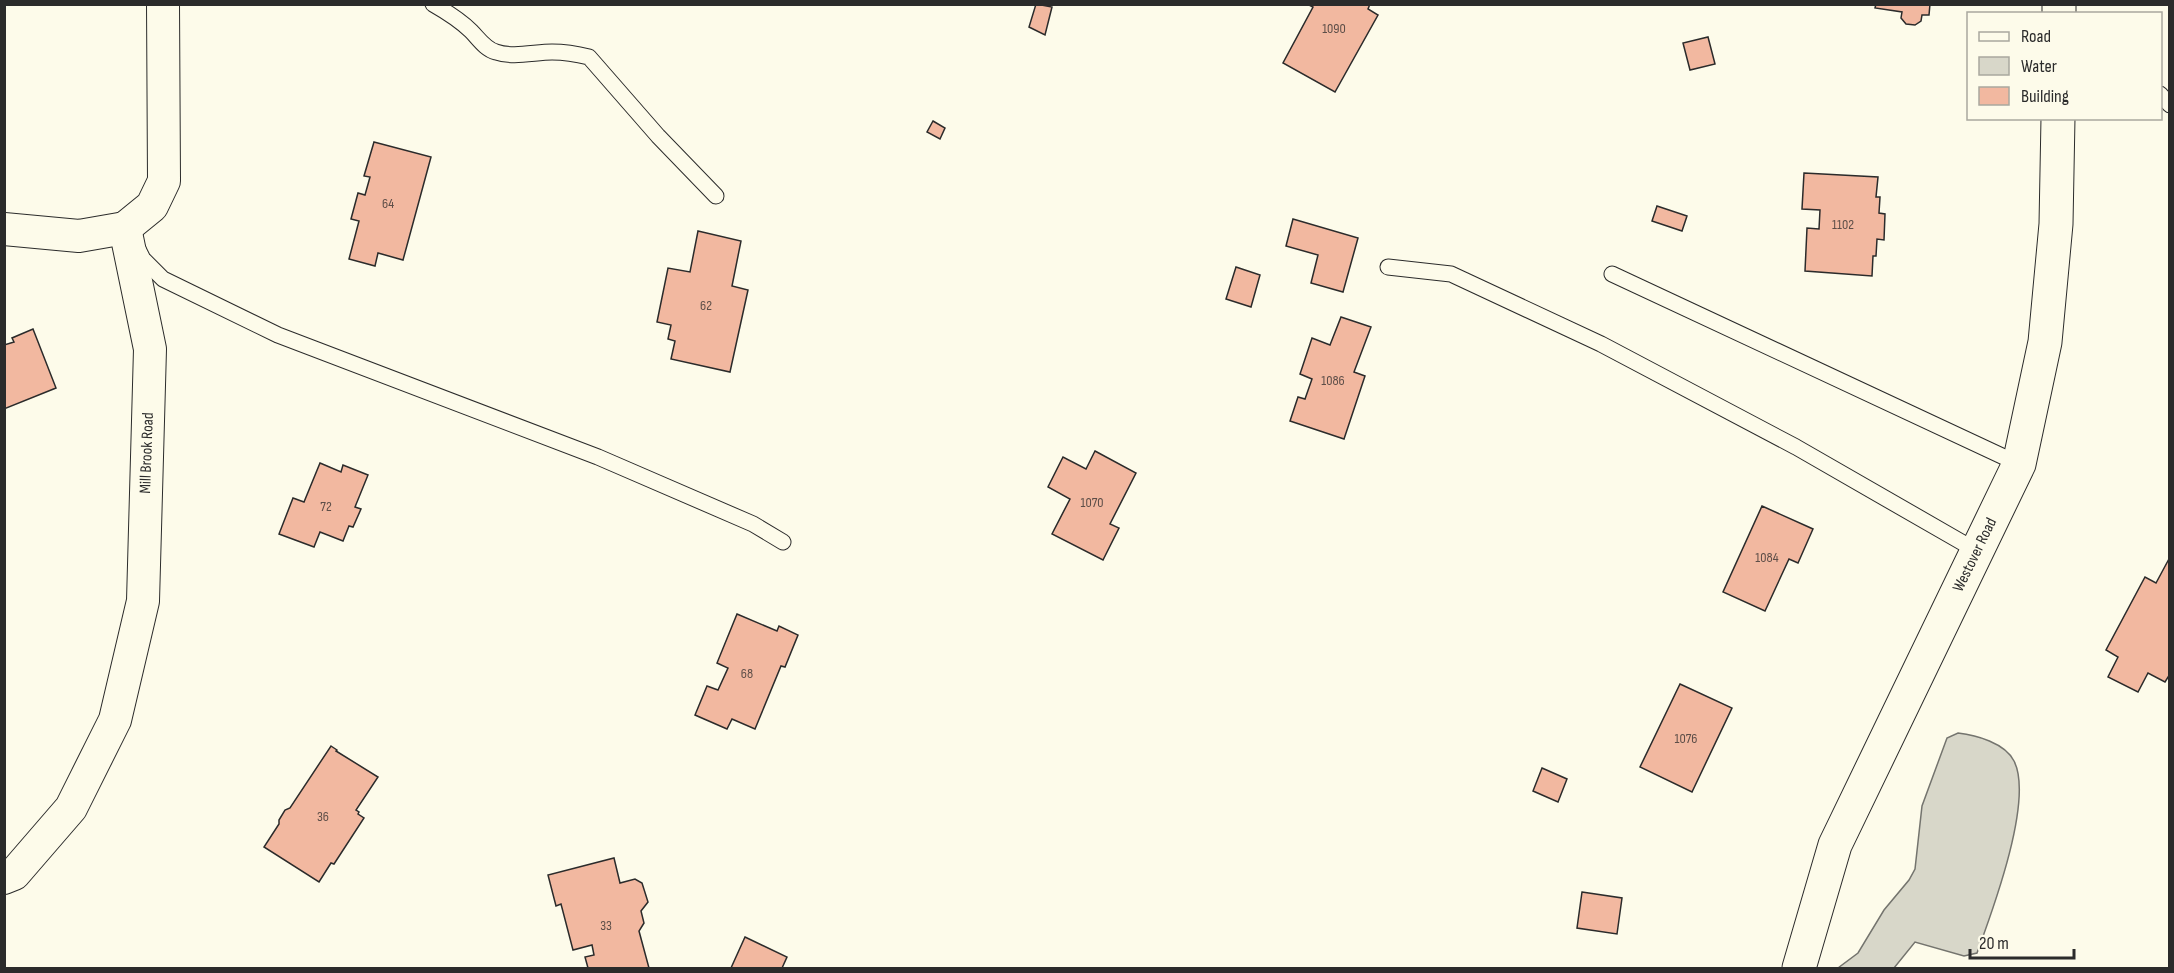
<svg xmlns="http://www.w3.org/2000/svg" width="2174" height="973" font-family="'Sofia Sans Condensed',sans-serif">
<rect width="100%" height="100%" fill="#fdfbea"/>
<path fill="#d8d7c9" stroke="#74746e" stroke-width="1.5" d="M1958 733C1976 735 2005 743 2014 761 2034 800 1992 912 1977 953L1964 956 1915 942 1894 968H1838L1858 953 1884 910 1909 880 1915 869 1922 806 1947 738Z"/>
<g fill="#f2b8a0" stroke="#2b2b2b" stroke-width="1.5">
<path d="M1036 4 1052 7 1045 35 1029 27Z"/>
<path d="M1307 4H1370L1368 9 1378 15 1335 92 1283 63 1313 7Z"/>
<path d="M1876 4H1930L1929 15H1922L1921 21 1915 25 1906 24 1901 18 1902 12 1875 8Z"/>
<path d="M1708 37 1715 64 1690 70 1683 43Z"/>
<path d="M933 121 945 128 940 139 927 132Z"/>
<path d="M374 142 431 157 403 260 378 253 375 266 349 259 359 221 351 219 358 193 365 195 370 177 364 176Z"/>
<path d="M1804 173 1878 177 1876 197H1880L1879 213 1885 214 1884 240 1877 239 1876 256H1873L1872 276 1805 271 1807 228 1819 229 1820 210 1802 209Z"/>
<path d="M1657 206 1687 216 1682 231 1652 221Z"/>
<path d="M1293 219 1358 238 1343 292 1311 283 1318 255 1286 246Z"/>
<path d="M698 231 741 241 732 286 748 290 730 372 671 359 675 341 668 339 671 325 657 322 668 268 690 272Z"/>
<path d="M1236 267 1260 275 1251 307 1226 299Z"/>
<path d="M1341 317 1371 327 1354 372 1365 376 1344 439 1290 421 1298 397 1305 399 1312 379 1300 374 1312 338 1330 345Z"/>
<path d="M33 329 56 388 4 409V345L14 342 12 338Z"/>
<path d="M1095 451 1136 473 1110 524 1119 528 1103 560 1052 534 1070 499 1048 487 1063 457 1086 469Z"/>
<path d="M320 463 341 472 343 465 368 475 355 507 361 509 353 527 349 526 343 541 320 532 314 547 279 534 293 498 304 502Z"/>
<path d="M1762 506 1813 529 1798 563 1789 559 1765 611 1723 592Z"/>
<path d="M2170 557V674L2165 682 2148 673 2138 692 2108 677 2118 657 2106 650 2145 577 2156 583Z"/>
<path d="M737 614 777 631 779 626 798 635 785 667 781 666 755 729 732 719 727 729 695 715 707 686 718 690 728 668 717 663Z"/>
<path d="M1680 684 1732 708 1692 792 1640 767Z"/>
<path d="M331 746 337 750 336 751 378 777 356 810 359 812 358 814 364 818 334 864 331 863 319 882 264 847 279 824V820L285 810 290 808Z"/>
<path d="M1542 768 1567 779 1558 802 1533 791Z"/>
<path d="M614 858 620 883 635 879 642 883 648 902 641 911 644 923 639 931 649 968H588L585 957 594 955 592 945 573 950 561 904 556 906 548 875Z"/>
<path d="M1582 892 1622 898 1617 934 1577 928Z"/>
<path d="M745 937 787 957 782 968H731Z"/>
</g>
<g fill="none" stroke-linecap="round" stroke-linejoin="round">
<defs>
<g id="service">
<path d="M433 4C447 12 460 20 471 31 479 39 485 49 496 52 513 58 535 52 552 52 565 52 577 54 589 57L658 136 716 196"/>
<path d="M2160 94 2170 105"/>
<path d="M138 249 143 259 163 279 278 335 598 457 753 524 783 542"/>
<path d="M1388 267 1451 274 1601 344 1796 447 1977 551"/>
<path d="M1612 274 2019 464"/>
</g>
<g id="minor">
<path d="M125 228 152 206 164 181 163 4"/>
<path d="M4 229 79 236 125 228"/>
<path d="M4 878 14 874 71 808 115 720 143 601 150 349 125 228"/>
</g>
<g id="tertiary">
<path d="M2059 14V4"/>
<path d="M1799 968 1835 845 2019 464 2045 342 2056 224 2058 118"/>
</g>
</defs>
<use href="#service" stroke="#2b2b2b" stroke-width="17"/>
<use href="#minor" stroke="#2b2b2b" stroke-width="34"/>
<use href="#tertiary" stroke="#2b2b2b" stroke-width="35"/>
<use href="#service" stroke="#fdfbea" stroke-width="15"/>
<use href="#minor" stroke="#fdfbea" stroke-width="32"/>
<use href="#tertiary" stroke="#fdfbea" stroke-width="33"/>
</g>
<g text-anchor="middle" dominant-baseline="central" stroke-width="4.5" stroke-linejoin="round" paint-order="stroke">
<g font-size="14" fill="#5d4e48">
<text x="1334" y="28">1090</text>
<text x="388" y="203">64</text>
<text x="1843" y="224">1102</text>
<text x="706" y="305">62</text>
<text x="1333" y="380">1086</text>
<text x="1092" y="502">1070</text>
<text x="326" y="506">72</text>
<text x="1767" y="557">1084</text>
<text x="747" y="673">68</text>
<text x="1686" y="738">1076</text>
<text x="323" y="816">36</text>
<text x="606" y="925">33</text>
</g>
<g font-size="16" fill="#2b2b2b" stroke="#fdfbea">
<text transform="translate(147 453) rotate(-88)">Mill Brook Road</text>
<text transform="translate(1975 555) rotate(-64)">Westover Road</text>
</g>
</g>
<rect width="2174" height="973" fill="none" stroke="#2b2b2b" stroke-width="12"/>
<rect x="1967" y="12" width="195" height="108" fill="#fdfbea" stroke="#a9a89e" stroke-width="1.5"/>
<rect x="1979" y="32" width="30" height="9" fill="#fdfbea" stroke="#a9a89e" stroke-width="1.5"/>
<text x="2021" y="42" font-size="18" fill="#2b2b2b">Road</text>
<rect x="1979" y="57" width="30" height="18" fill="#d8d7c9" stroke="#a9a89e" stroke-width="1.5"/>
<text x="2021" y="72" font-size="18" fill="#2b2b2b">Water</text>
<rect x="1979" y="87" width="30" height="18" fill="#f2b8a0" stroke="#a9a89e" stroke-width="1.5"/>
<text x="2021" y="102" font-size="18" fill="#2b2b2b">Building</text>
<path d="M1970 949v9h104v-9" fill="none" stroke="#2b2b2b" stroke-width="3"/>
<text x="1979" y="949" font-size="18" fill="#2b2b2b" stroke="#fdfbea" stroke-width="4.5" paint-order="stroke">20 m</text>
</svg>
